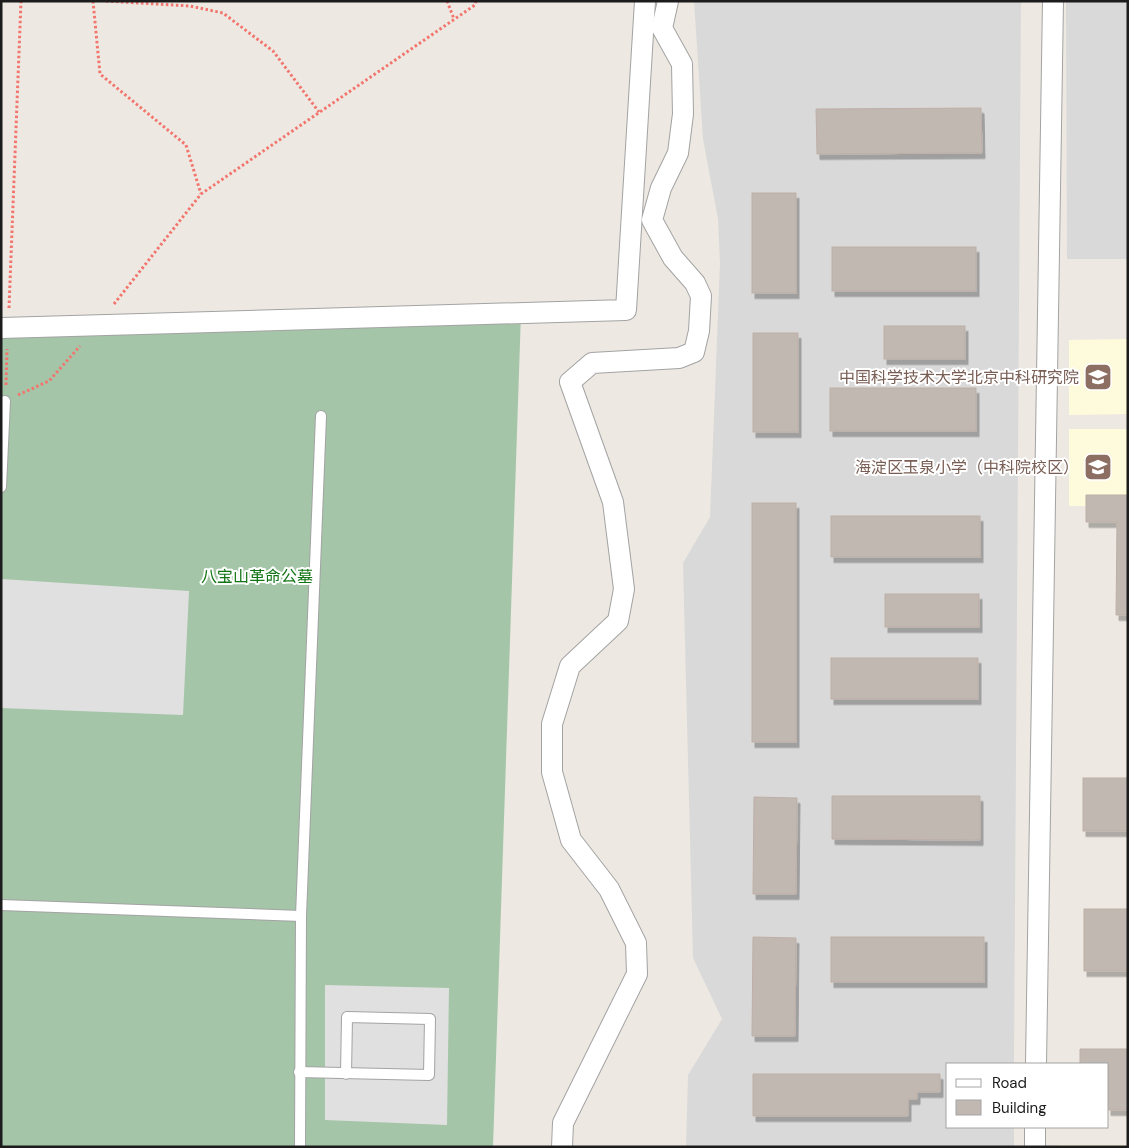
<svg xmlns="http://www.w3.org/2000/svg" width="1129" height="1148" font-family="'DM Sans','Noto Sans SC',sans-serif">
<defs>
<filter id="shadow"><feDropShadow dx="3" dy="5.5" stdDeviation="0" flood-color="#0004"/></filter>
</defs>
<rect width="100%" height="100%" fill="#ede9e2"/>
<g fill="#dad9d9">
<path d="M694 1H1021L1014 1064H948V1127H1014V1147L686 1146 688 1075 722 1019 693 958 683 563 710 517 720 263 718 219 703 139Z"/>
<path d="M1066 1H1128V259H1067Z"/>
</g>
<g fill="#fdfbdb">
<path d="M1128 339V414L1069 415V340Z"/>
<rect x="1069" y="429" width="59" height="77"/>
<rect x="1059" y="1145" width="69" height="2"/>
</g>
<path fill="#a5c5a8" d="M521 313 493 1147H1V328Z"/>
<g fill="#e0e0e0">
<path d="M1 579 189 591 183 715 1 708Z"/>
<path d="M325 985 449 988 447 1125 325 1120Z"/>
</g>
<g fill="#c1b8b2" stroke="#beafa6" filter="url(#shadow)">
<path d="M981 108 982 153 817 154 816 109Z"/>
<rect x="752" y="193" width="44" height="100"/>
<rect x="832" y="247" width="144" height="44"/>
<rect x="884" y="326" width="81" height="33"/>
<rect x="753" y="333" width="45" height="99"/>
<rect x="830" y="388" width="146" height="43"/>
<path d="M1086 495H1128V615H1116L1117 522H1086Z"/>
<rect x="752" y="503" width="44" height="239"/>
<rect x="831" y="516" width="149" height="41"/>
<rect x="885" y="594" width="94" height="33"/>
<rect x="831" y="658" width="147" height="41"/>
<rect x="1083" y="778" width="45" height="53"/>
<path d="M832 796H980V840L832 839Z"/>
<path d="M754 797 797 798 796 894H753Z"/>
<rect x="1084" y="909" width="44" height="62"/>
<path d="M753 937 796 938 795 1036H752Z"/>
<rect x="831" y="937" width="153" height="45"/>
<path d="M1080 1049H1128V1110H1108V1064H1080Z"/>
<path d="M753 1074H940V1092H917V1099H908V1116H753Z"/>
</g>
<g fill="none" stroke-linecap="round" stroke-linejoin="round">
<defs>
<g id="lane">
<path d="M1 487 5 401"/>
<path d="M1 905 301 916"/>
<path d="M299 1072 429 1075 430 1019 347 1017 346 1074"/>
<path d="M300 1147 301 916 321 416"/>
</g>
<g id="street">
<path d="M1 328 626 310 645 1"/>
<path d="M1036 1064 1053 1"/>
<path d="M562 1147 563 1123 637 974 636 943 609 889 571 840 552 772V724L570 666 618 621 624 589 613 502 570 382 592 363 679 358 694 352 699 331 701 296 695 283 673 258 652 220 661 188 678 153 683 114 682 64 662 28 668 1"/>
<path d="M1035 1147V1127"/>
</g>
</defs>
<use href="#lane" stroke="#a3a3a3" stroke-width="12"/>
<use href="#street" stroke="#a3a3a3" stroke-width="22"/>
<g stroke="#f2756e" stroke-width="3" stroke-dasharray="2.5 2.5" stroke-linecap="butt">
<path d="M93 1 100 74 186 145 201 194"/>
<path d="M106 1 190 6 223 13 273 51 319 112"/>
<path d="M447 1 454 19"/>
<path d="M114 304 201 194 475 5 476 1"/>
<path d="M9 308 21 1"/>
<path d="M6 385 7 349"/>
<path d="M18 395 49 381 80 346"/>
</g>
<use href="#lane" stroke="#fff" stroke-width="10"/>
<use href="#street" stroke="#fff" stroke-width="20"/>
</g>
<defs>
<symbol id="university-square" viewBox="-11 -11 22 22"><rect x="-9" y="-9" width="18" height="18" rx="4" fill="#8d6e63" stroke="#fff"/><path d="M0-5L7-2L0 1L-7-2ZM-4 1L0 2.5L4 1V4Q0 6-4 4Z" fill="#fff"/></symbol>
<symbol id="school-square" viewBox="-11 -11 22 22"><rect x="-9" y="-9" width="18" height="18" rx="4" fill="#8d6e63" stroke="#fff"/><path d="M0-5L7-2L0 1L-7-2ZM-4 1L0 2.5L4 1V4Q0 6-4 4Z" fill="#fff"/></symbol>
</defs>
<g fill-rule="evenodd">
<use href="#university-square" x="1082" y="361" width="32" height="32"/>
<use href="#school-square" x="1082" y="451" width="32" height="32"/>
</g>
<g text-anchor="middle" dominant-baseline="central" stroke-width="4" stroke-linejoin="round" paint-order="stroke">
<g font-size="16" fill="#785e54" stroke="#fff" text-anchor="end">
<text x="1079" y="377">中国科学技术大学北京中科研究院</text>
<text x="1079" y="467">海淀区玉泉小学（中科院校区）</text>
</g>
<g font-size="16" fill="#117414" stroke="#fff">
<text x="257" y="576">八宝山革命公墓</text>
</g>
</g>
<rect width="1129" height="1148" fill="none" stroke="#1c1c1c" stroke-width="5"/>
<rect x="946" y="1063" width="162" height="65" fill="#ffffff" stroke="#a4a4a4"/>
<rect x="956" y="1079" width="25" height="8" fill="#ffffff" stroke="#a4a4a4"/>
<text x="992" y="1088" font-size="15" fill="#1c1c1c">Road</text>
<rect x="956" y="1100" width="25" height="15" fill="#c1b8b2" stroke="#a4a4a4"/>
<text x="992" y="1113" font-size="15" fill="#1c1c1c">Building</text>
</svg>
